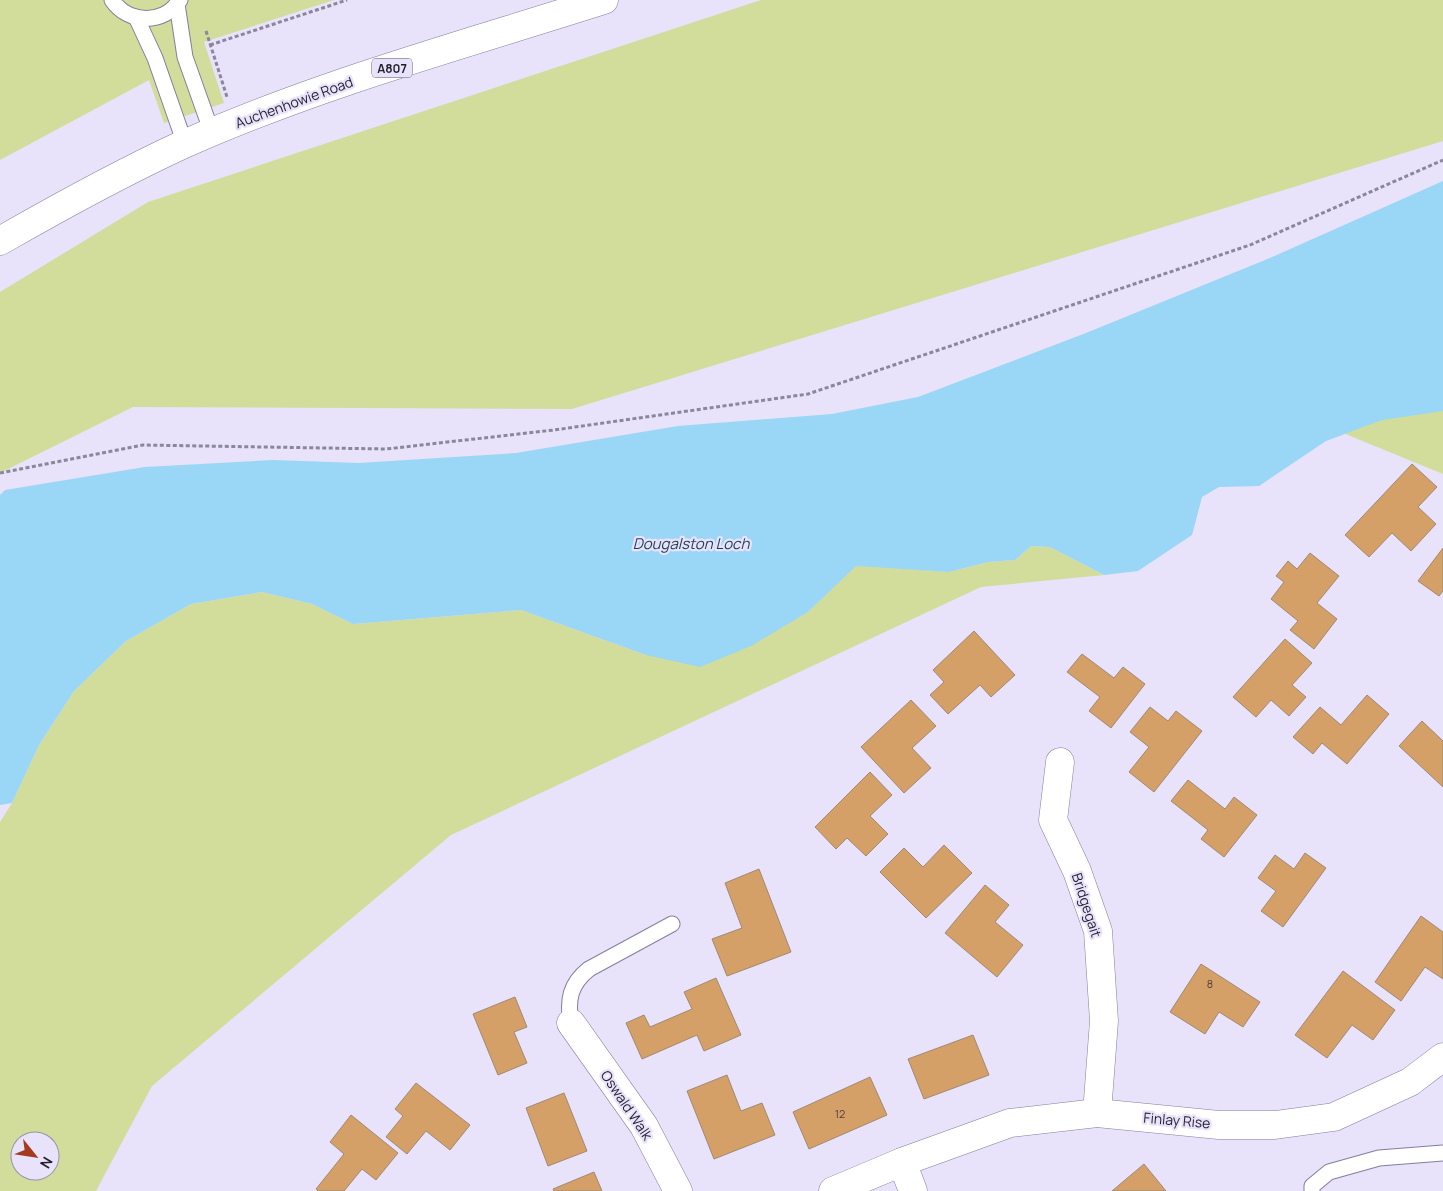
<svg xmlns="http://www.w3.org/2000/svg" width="1443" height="1191" font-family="Manrope,sans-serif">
<rect width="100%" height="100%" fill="#e8e2fb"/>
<g fill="#d2dd9b" fill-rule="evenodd">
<path d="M0 0H334L204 42 224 103 164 123 149 80 0 160Z"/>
<path d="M761 0H1443V141L572 409 133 407 0 473V292L148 202Z"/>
<path d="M1443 351V474L1343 433Z"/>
<path d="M1031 546 1050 547 1104 575 981 587 451 835 152 1086 96 1191H0V822L12 803 39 745 74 691 126 641 191 604 262 592 312 604 353 624 521 610 646 655 808 612 856 565 949 572 988 562 1015 560ZM20 1141H50V1171H20Z"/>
</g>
<path fill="#9ad6f6" d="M1443 181V411L1382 420 1326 441 1259 486 1219 487 1202 497 1192 535 1138 571 1104 575 1050 547 1031 546 1015 560 988 562 949 572 856 566 808 612 751 646 700 667 646 655 521 610 353 624 312 604 262 592 191 604 126 641 74 691 39 745 12 803 0 805V495L5 490 145 467 273 460 359 463 516 453 678 426 832 414 918 397 1086 333 1270 258Z"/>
<g fill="#d4a068" stroke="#a08972">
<path d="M1412 464 1437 487 1418 507 1436 524 1411 551 1392 533 1369 557 1345 535Z"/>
<path d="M1443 548V591L1439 596 1418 581Z"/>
<path d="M1310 553 1339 576 1317 603 1337 619 1314 649 1290 630 1298 621 1271 599 1284 582 1276 576 1288 561 1297 569Z"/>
<path d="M974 631 1015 675 991 697 980 685 948 714 930 695 944 682 933 670Z"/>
<path d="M1285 639 1312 663 1292 685 1306 697 1289 716 1271 700 1256 717 1233 697Z"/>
<path d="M1082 654 1114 678 1123 667 1145 684 1111 728 1089 711 1100 697 1067 672Z"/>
<path d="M1367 695 1389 714 1347 764 1322 743 1313 754 1293 737 1320 707 1341 725Z"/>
<path d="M911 700 936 726 912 748 931 768 904 793 861 747Z"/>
<path d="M1150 707 1168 721 1176 711 1202 731 1154 792 1129 772 1149 747 1130 732Z"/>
<path d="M1422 721 1443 741V787L1399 746Z"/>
<path d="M870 772 892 795 870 816 888 834 866 856 847 838 836 849 815 827Z"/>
<path d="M1188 780 1225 809 1234 797 1257 815 1224 857 1201 839 1208 830 1171 801Z"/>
<path d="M944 845 972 873 926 918 880 872 904 848 923 867Z"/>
<path d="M1305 853 1326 868 1283 927 1261 911 1276 891 1258 878 1275 855 1294 869Z"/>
<path d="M759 869 791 952 727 976 712 939 742 928 725 883Z"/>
<path d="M985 885 1009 905 995 922 1023 945 997 977 945 933Z"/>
<path d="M1421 916 1443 932V979L1425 967 1401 1001 1375 982Z"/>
<path d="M1201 964 1260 1002 1243 1027 1219 1012 1205 1034 1170 1012Z"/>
<path d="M1343 971 1395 1010 1373 1040 1352 1025 1327 1058 1295 1035Z"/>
<path d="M716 978 741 1035 704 1051 697 1035 642 1059 626 1023 644 1015 650 1027 692 1009 684 992Z"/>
<path d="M515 997 527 1027 514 1032 527 1063 498 1075 473 1014Z"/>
<path d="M973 1035 989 1075 924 1099 908 1059Z"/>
<path d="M727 1075 741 1111 762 1103 775 1135 714 1159 687 1091Z"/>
<path d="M870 1077 887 1115 809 1149 793 1112Z"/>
<path d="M416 1083 470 1125 450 1150 426 1131 407 1154 386 1137 403 1116 395 1109Z"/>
<path d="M564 1093 587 1151 548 1166 526 1108Z"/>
<path d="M351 1115 398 1153 376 1180 362 1169 344 1191H318L316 1189 344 1154 330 1142Z"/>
<path d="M1144 1164 1166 1191H1112Z"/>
<path d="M594 1172 602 1191H554L553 1189Z"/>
</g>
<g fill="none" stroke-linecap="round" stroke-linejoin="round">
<defs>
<g id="service">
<path d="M112 0C128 24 164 25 180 0"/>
<path d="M177 4 185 57 212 133"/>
<path d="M136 17 155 58 185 144"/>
<path d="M571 1023C567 1000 570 984 589 969L672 924"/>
<path d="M1312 1191V1186L1329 1172 1379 1158 1443 1153"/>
</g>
<g id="minor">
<path d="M1060 762 1053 820 1077 871 1098 931 1104 1021 1097 1113"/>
<path d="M571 1023 644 1126 678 1191"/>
<path d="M902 1162 913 1191"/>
<path d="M833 1191 902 1162 1010 1123 1097 1113 1219 1125H1275L1334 1117 1410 1082 1443 1057"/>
</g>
<path id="primary" d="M0 241C61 206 121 173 184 144 319 84 463 45 604 0"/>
</defs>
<use href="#service" stroke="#857e9b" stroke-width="17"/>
<use href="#minor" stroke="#857e9b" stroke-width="29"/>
<use href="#primary" stroke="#857e9b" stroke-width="29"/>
<g stroke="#8b879a" stroke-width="3" stroke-dasharray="4 2.5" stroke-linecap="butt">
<path d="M206 31 227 97"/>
<path d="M210 45 347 0"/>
<path d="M0 473 143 445 386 449 554 430 808 394 1250 245 1443 160"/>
</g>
<use href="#service" stroke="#fff" stroke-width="15"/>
<use href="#minor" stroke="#fff" stroke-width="28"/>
<use href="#primary" stroke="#fff" stroke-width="28"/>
</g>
<g text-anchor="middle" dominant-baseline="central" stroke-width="4.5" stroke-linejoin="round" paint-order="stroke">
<g font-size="11" fill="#4e3f3a">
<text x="1210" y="983">8</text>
<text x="840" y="1113">12</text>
</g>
<rect fill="#e8e2fb" stroke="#5d5a69" stroke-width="1" x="372" y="58.5" width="40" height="19" rx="4"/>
<g font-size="12" font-weight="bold" fill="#221f2b">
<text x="392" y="68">A807</text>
</g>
<g font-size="14" fill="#221f2b" stroke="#e8e2fb">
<text transform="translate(294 102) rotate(-20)">Auchenhowie Road</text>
<text transform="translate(1087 905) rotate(72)">Bridgegait</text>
<text transform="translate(627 1105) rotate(56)">Oswald Walk</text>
<text transform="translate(1177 1120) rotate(5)">Finlay Rise</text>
</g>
<g font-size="15" font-style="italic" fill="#1d3f51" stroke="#e8e2fb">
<text x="691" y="543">Dougalston Loch</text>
</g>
</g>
<g transform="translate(35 1156) rotate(120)"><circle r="24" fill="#e8e2fb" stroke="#9994a8"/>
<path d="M0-4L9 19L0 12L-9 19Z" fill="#a43b21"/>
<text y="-8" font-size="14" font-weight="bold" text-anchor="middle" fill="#221f2b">N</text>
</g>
</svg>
